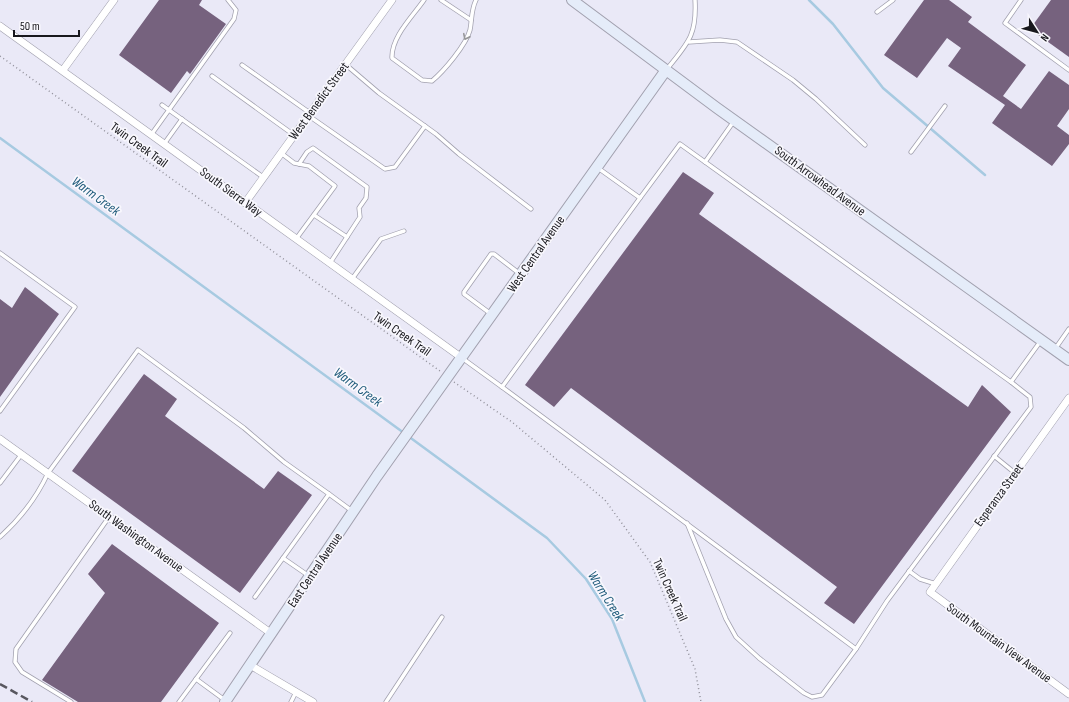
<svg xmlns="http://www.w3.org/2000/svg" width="1069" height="702" font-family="'Sofia Sans Condensed',sans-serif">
<rect width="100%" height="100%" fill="#eae9f7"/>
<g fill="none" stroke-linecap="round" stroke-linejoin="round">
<g stroke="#a7cae1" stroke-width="2.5">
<path d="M809 0 833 24 883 88 985 175"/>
<path d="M0 138 404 433"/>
<path d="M408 436 547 538 586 579 612 619 645 702"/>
</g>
</g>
<g fill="#76627e">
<path d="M159 0H202L199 5 226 24 190 74 187 71 171 93 119 55Z"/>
<path d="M924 0H949L972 17 968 22 1026 65 1003 96 1021 109 1049 71 1069 85V109L1057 126 1069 135V144L1052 166 992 123 1005 105 948 66 961 48 947 38 917 78 884 55Z"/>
<path d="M1051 0H1069V57L1030 29Z"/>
<path d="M683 172 714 193 699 214 968 407 982 385 1011 412 854 624 824 603 837 587 571 388 554 407 525 385Z"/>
<path d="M25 287 59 314 0 397V299L12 308Z"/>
<path d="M144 374 177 399 165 416 264 489 278 471 312 495 240 593 72 471Z"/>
<path d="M112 544 219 623 161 702H78L42 680 105 593 88 574Z"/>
</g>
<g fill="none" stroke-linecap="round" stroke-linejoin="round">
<defs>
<g id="lane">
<path d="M424 0C413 16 391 37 392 58L422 80 432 81C444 71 466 45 470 30 472 20 471 10 476 0"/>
<path d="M441 0 471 20"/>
<path d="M1021 0 1005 23 1069 70"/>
<path d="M877 12 893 0"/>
<path d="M689 42 720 40 737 42 793 80 816 99 865 145"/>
<path d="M345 64 379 93 436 134 459 154 531 209"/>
<path d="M242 65 310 113"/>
<path d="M667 69C688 43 697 35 695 0"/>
<path d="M212 76 294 135"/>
<path d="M162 105 263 177"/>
<path d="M309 116 385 169 395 167 425 126"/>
<path d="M151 135 234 19 236 10 228 0"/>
<path d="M164 144 182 119"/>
<path d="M911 152 945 106"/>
<path d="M281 153 294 163 309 166 335 186 296 239"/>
<path d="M705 162 734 121"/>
<path d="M299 164 307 152 313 148 367 187 366 198 359 208 360 217 330 263"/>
<path d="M598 168 640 198 680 144 1011 382 1040 342"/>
<path d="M314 215 347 237"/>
<path d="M0 253 75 307 0 411"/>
<path d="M352 279 381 239 404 231"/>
<path d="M491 314 464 294V292L491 254H494L520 274"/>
<path d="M1055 349 1069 329"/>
<path d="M462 358 502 387 640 198"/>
<path d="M502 387 856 649 887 601 1031 407 1030 397 1011 382"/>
<path d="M994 456 1015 473"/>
<path d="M0 483 21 455"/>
<path d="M329 494 352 511"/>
<path d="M687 523 726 619 736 637 759 658 804 693 812 697 822 695 856 649"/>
<path d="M0 537C21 518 36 499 48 473L138 350 244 428 284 462 329 494 255 597"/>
<path d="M283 558 309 576"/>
<path d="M909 571 920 579 936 584"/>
<path d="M196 679 226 701"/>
<path d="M71 702 22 672 15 662 16 649 109 517"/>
<path d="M179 702 230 633"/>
<path d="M291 702 296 692"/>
<path d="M386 702 442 617"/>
</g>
<g id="street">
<path d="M0 26 462 358"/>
<path d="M63 70 114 0"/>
<path d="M245 203 392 0"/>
<path d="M1069 398 930 592 1069 694"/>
<path d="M0 439 272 634"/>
<path d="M250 665 313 702"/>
</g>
<g id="secondary">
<path d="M572 0 717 108 1069 360"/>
<path d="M225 702 377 476 666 70"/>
</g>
</defs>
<use href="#lane" stroke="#a2a1af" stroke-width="5"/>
<use href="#street" stroke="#a2a1af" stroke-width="8"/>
<use href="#secondary" stroke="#a2a1af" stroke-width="12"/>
<g stroke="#92919b" stroke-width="1.5" stroke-dasharray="1 3" stroke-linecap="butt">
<path d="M0 56 440 371"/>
<path d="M454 382 512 422 605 500 650 562 695 669 701 702"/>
</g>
<use href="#lane" stroke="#fff" stroke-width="3.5"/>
<use href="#street" stroke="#fff" stroke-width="7"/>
<use href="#secondary" stroke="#e5ecf9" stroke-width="10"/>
<path stroke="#58575f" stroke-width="2.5" stroke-dasharray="8 4" stroke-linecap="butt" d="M0 684 32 702"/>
</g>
<defs><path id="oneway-chevron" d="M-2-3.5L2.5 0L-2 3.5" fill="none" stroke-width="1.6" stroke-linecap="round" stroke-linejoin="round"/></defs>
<use stroke="#979799" href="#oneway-chevron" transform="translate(466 37) rotate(116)"/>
<g text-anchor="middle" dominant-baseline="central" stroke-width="3.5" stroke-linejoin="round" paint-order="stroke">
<g font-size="13" fill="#18181d" stroke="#f8f7fd">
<text transform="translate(319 101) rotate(-54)">West Benedict Street</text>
<text transform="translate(139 145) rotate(36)">Twin Creek Trail</text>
<text transform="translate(820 181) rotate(36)">South Arrowhead Avenue</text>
<text transform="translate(231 192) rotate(36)">South Sierra Way</text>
<text transform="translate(536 254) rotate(-55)">West Central Avenue</text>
<text transform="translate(402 334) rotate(35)">Twin Creek Trail</text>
<text transform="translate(999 495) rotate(-54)">Esperanza Street</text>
<text transform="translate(136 536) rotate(36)">South Washington Avenue</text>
<text transform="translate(315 570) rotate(-56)">East Central Avenue</text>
<text transform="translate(670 590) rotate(66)">Twin Creek Trail</text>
<text transform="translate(999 643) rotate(36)">South Mountain View Avenue</text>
</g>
<g font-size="14" font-style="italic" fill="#205c7b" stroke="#f8f7fd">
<text transform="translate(96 196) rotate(36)">Warm Creek</text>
<text transform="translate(358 387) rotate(36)">Warm Creek</text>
<text transform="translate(606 596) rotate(58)">Warm Creek</text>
</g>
</g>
<g transform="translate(1037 32) rotate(126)" stroke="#f8f7fd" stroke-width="3" paint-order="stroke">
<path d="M0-3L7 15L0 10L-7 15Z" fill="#18181d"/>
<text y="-6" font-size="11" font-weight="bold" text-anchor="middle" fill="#18181d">N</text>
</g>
<path d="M14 30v6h65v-6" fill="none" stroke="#18181d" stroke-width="2"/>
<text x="20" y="30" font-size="12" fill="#18181d" stroke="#f8f7fd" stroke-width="3" paint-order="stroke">50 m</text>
</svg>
